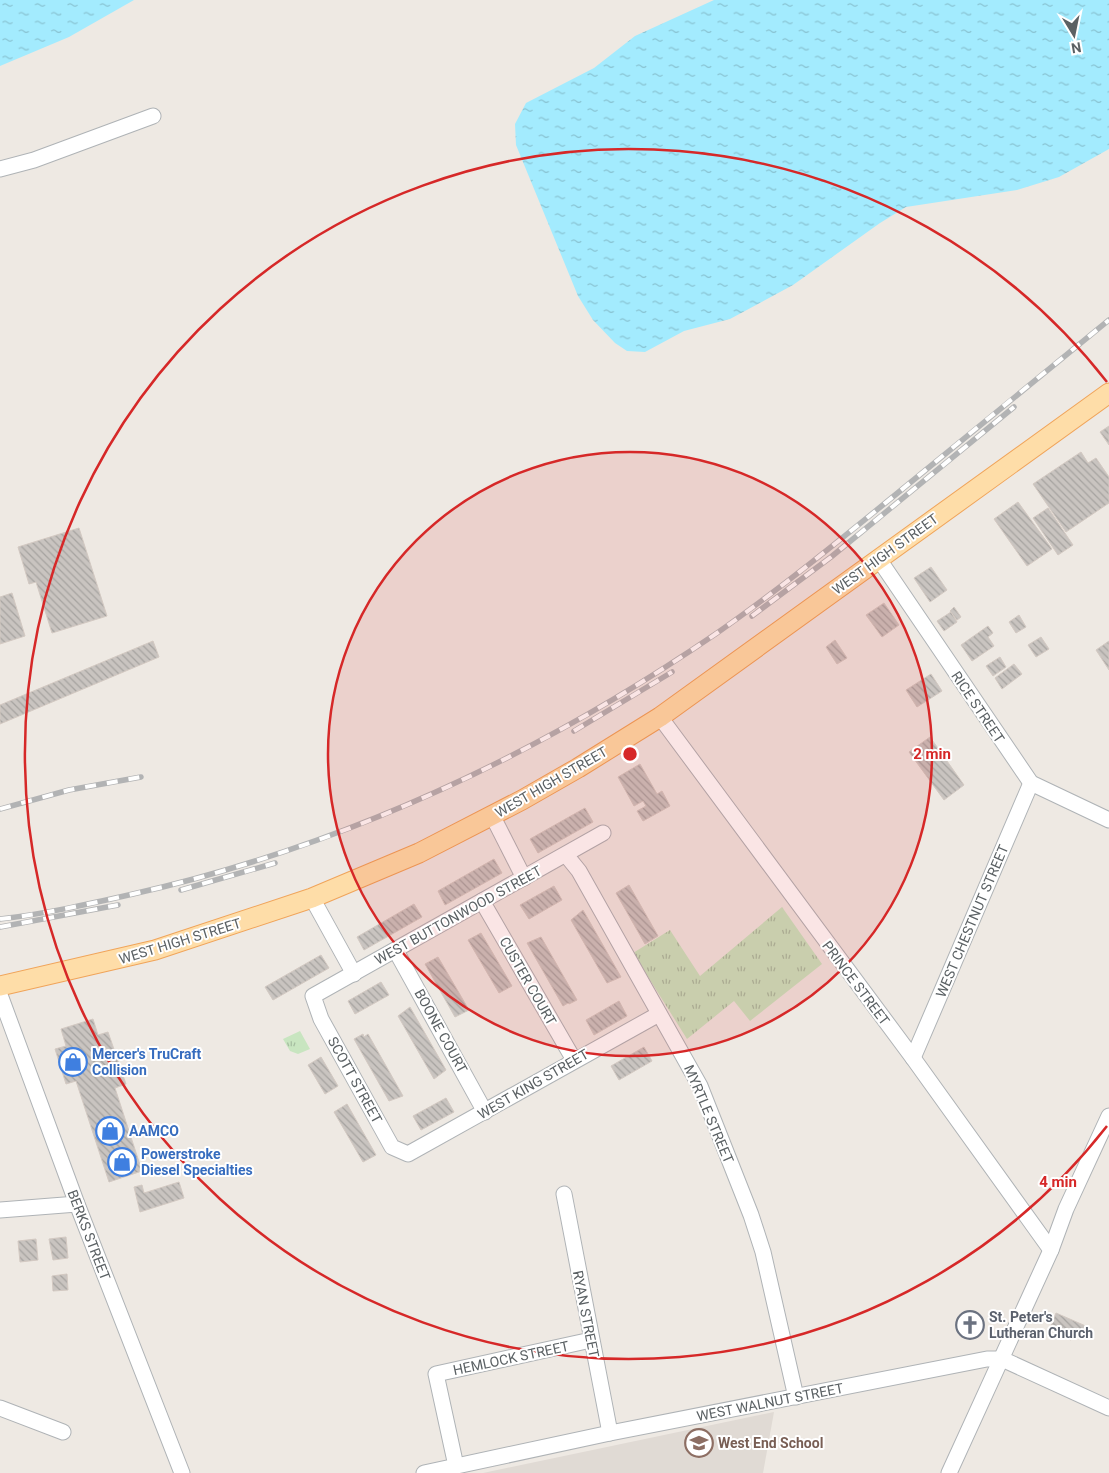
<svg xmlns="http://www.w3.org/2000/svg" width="1109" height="1473" font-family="Roboto,sans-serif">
<defs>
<pattern id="park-tufts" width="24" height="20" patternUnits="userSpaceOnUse" patternTransform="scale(1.25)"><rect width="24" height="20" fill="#c8e5c0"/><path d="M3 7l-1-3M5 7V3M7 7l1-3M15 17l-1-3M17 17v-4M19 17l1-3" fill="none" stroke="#a5bda0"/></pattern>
<pattern id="water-ripples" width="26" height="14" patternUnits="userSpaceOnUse" patternTransform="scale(1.25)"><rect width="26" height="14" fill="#a3ebfe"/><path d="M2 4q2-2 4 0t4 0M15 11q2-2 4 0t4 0" fill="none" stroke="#88c2d1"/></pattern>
<pattern id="building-back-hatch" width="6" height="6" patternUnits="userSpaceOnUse" patternTransform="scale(1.25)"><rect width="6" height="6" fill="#c9c4c0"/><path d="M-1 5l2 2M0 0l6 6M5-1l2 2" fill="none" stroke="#a6a3a0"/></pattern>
</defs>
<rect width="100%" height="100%" fill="#eee9e3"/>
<path fill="#e0dad4" d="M774 1412 763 1473H483Z"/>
<g fill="url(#park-tufts)">
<path d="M782 907 822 964 750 1021 734 1001 687 1039 633 953 670 930 700 976Z"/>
<path d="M300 1031 310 1049 298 1054 290 1051 283 1039Z"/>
</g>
<g fill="url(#water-ripples)">
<path d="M0 0H134L69 37 0 66Z"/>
<path d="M714 0H1109V149L1059 177 1017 190 906 207 880 223 793 285 730 319 684 331 645 352 627 351 615 343 593 320 578 296 516 145 515 124 526 103 594 68 635 36Z"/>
</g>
<g fill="url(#building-back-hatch)" stroke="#d3c9c2">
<path d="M1109 426V445L1100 432Z"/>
<path d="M1081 452 1088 463 1096 458 1109 477V503L1066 532 1033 484Z"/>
<path d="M1018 502 1052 549 1027 566 994 519Z"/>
<path d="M1048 508 1073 545 1058 555 1033 518Z"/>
<path d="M79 528 107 616 52 633 36 582 29 584 18 547Z"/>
<path d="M931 567 947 590 930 602 914 578Z"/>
<path d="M12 593 25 636 0 644V597Z"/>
<path d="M884 603 899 625 882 637 866 615Z"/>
<path d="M954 607 961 617 957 620 950 611Z"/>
<path d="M951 612 957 622 944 631 937 621Z"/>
<path d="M1019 615 1026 627 1016 633 1009 622Z"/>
<path d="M988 626 993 633 988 637 994 646 972 661 961 645Z"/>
<path d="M1041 637 1049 649 1036 657 1028 645Z"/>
<path d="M835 640 847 658 837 664 826 647Z"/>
<path d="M153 641 159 657 0 724V705Z"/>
<path d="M1109 641V670L1096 650Z"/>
<path d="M1000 657 1006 667 993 676 986 666Z"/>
<path d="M1014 664 1022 674 1002 689 995 678Z"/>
<path d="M931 674 942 691 917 707 906 690Z"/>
<path d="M930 737 964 785 944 800 909 752Z"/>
<path d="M640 764 657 794 662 791 670 806 643 821 637 811 646 806 643 801 634 806 618 777Z"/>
<path d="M585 808 593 822 538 853 530 839Z"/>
<path d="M494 859 502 873 445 905 438 891Z"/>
<path d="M629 885 658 936 645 944 616 893Z"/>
<path d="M554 886 562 900 529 919 520 905Z"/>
<path d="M414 904 422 917 364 950 357 937Z"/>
<path d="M583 910 621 977 607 983 571 920Z"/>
<path d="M481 933 512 986 499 993 468 940Z"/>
<path d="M541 937 577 1000 569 1004 568 1003 563 1006 527 943Z"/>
<path d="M321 955 329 968 273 1000 265 987Z"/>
<path d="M438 957 469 1010 455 1017 425 964Z"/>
<path d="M381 982 389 995 355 1014 348 1001Z"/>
<path d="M619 1001 627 1016 594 1035 586 1020Z"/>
<path d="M410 1007 446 1070 434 1079 398 1016Z"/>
<path d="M93 1019 98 1035 108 1032 126 1084 115 1088 142 1171 109 1182 76 1081 66 1084 55 1049 66 1046 61 1029Z"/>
<path d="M363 1034 364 1037 368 1034 403 1096 389 1101 354 1039Z"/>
<path d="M644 1047 652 1061 619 1080 611 1066Z"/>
<path d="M321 1057 338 1086 325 1094 308 1065Z"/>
<path d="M446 1098 454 1112 421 1130 413 1116Z"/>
<path d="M347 1104 376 1155 363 1162 334 1112Z"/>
<path d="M179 1182 184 1198 140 1212 134 1187 142 1185 144 1193Z"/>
<path d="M66 1237 68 1258 53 1260 49 1239Z"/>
<path d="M36 1239 38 1260 20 1262 18 1241Z"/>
<path d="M67 1274 68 1290 53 1291 52 1276Z"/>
<path d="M1056 1313 1088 1327 1084 1338 1072 1337 1071 1340 1049 1331Z"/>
</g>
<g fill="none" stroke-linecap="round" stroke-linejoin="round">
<defs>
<g id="minor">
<path d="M0 169 34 160 153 116"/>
<path d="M878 558 1031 783 1109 820"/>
<path d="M660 717 913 1058 1051 1250"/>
<path d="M492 815 524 878"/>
<path d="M603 833 313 996 321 1019 392 1147 408 1154 659 1014"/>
<path d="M566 855 579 871 700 1086 751 1215 763 1252 796 1397"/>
<path d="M312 898 354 974"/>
<path d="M482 901 574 1060"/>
<path d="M396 951 485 1112"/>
<path d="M0 995 77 1204 182 1473"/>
<path d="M913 1058 1031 783"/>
<path d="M564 1194 610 1433"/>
<path d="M0 1210 77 1204"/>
<path d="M0 1408 63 1432"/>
<path d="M456 1466 436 1374 591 1340"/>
<path d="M424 1473 610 1433 987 1359H1002L1109 1408"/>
<path d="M949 1473 1051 1250 1066 1209 1109 1116"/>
</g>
<path id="major" d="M0 986 155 950 312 898 419 853 522 800 578 768 660 717 1109 393"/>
</defs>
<use href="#minor" stroke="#afb3b6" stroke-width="17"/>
<use href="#major" stroke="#f0a45a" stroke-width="21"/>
<use href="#minor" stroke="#fff" stroke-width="15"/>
<use href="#major" stroke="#fedda8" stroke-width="19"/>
<defs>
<g id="rail">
<path d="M752 616 831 557 1014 407"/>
<path d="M574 731 672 672"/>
<path d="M0 809 69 790 141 777"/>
<path d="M181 890 275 863"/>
<path d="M0 919C45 914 89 904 133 894 345 846 537 756 717 633 780 589 840 540 900 491 969 434 1039 377 1109 320"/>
<path d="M0 927 118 905"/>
</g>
</defs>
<use href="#rail" stroke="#b2b3b4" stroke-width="5.5"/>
<use href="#rail" stroke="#fff" stroke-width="4" stroke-dasharray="11" stroke-linecap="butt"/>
</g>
<circle cx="630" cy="754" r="302" fill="#d62828" fill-opacity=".12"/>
<g fill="none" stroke="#d62828" stroke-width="2.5">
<circle cx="630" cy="754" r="302"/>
<path d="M1107 1126A605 605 0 1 1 1107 382"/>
</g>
<defs>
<symbol id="shop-ring" viewBox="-11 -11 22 22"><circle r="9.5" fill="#fff" stroke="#3f7fe0" stroke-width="1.5"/><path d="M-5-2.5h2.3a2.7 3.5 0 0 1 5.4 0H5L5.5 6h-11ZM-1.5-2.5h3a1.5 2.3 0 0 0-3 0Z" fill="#3f7fe0"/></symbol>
<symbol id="church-ring" viewBox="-11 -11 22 22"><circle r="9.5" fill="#fff" stroke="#6b7280" stroke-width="1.5"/><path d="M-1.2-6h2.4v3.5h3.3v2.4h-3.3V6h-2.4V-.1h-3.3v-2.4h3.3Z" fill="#6b7280"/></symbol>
<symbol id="school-ring" viewBox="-11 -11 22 22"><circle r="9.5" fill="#fff" stroke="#8d6e63" stroke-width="1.5"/><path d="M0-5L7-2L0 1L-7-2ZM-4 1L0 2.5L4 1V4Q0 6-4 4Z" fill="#8d6e63"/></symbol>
</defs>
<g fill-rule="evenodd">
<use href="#shop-ring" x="57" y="1046" width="32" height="32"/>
<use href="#shop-ring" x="94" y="1115" width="32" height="32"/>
<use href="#shop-ring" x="106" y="1146" width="32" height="32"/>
<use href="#church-ring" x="954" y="1309" width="32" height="32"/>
<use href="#school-ring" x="683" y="1427" width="32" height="32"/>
</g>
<g text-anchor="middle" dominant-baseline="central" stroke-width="4" stroke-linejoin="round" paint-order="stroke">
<g font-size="14" fill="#5b6164" stroke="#fff">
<text transform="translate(885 554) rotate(-36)">WEST HIGH STREET</text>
<text transform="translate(978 707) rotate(56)">RICE STREET</text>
<text transform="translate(551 782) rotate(-30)">WEST HIGH STREET</text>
<text transform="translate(458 915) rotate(-29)">WEST BUTTONWOOD STREET</text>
<text transform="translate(972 921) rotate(-67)">WEST CHESTNUT STREET</text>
<text transform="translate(180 941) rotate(-17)">WEST HIGH STREET</text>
<text transform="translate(528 981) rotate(60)">CUSTER COURT</text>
<text transform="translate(856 983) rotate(53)">PRINCE STREET</text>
<text transform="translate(441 1031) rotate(61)">BOONE COURT</text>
<text transform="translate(355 1080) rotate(61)">SCOTT STREET</text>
<text transform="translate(533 1084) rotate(-30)">WEST KING STREET</text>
<text transform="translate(709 1114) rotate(67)">MYRTLE STREET</text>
<text transform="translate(89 1235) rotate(69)">BERKS STREET</text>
<text transform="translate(586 1314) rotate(79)">RYAN STREET</text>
<text transform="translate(511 1358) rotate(-12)">HEMLOCK STREET</text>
<text transform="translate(770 1402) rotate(-11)">WEST WALNUT STREET</text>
</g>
<g font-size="14" font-weight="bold" fill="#366cbe" stroke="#fff" text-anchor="start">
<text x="92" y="1054">Mercer's TruCraft<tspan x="92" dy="16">Collision</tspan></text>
<text x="129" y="1131">AAMCO</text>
<text x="141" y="1154">Powerstroke<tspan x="141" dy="16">Diesel Specialties</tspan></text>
</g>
<g font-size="14" font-weight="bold" fill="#5b616d" stroke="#fff" text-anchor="start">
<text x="989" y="1317">St. Peter's<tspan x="989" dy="16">Lutheran Church</tspan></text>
</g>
<g font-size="14" font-weight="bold" fill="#785e54" stroke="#fff" text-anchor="start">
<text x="718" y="1443">West End School</text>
</g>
</g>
<circle cx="630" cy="754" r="8" fill="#d62828" stroke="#fff" stroke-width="2.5"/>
<g font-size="15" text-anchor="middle" font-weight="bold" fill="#d62828" stroke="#fff" stroke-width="4" stroke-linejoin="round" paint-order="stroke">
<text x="932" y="759">2 min</text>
<text x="1058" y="1187">4 min</text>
</g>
<g transform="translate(1074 35) rotate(170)" stroke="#ffffff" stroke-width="4" paint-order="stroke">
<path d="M0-4L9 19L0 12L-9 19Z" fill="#5b6164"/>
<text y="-8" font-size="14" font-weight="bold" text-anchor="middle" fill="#5b6164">N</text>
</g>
</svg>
